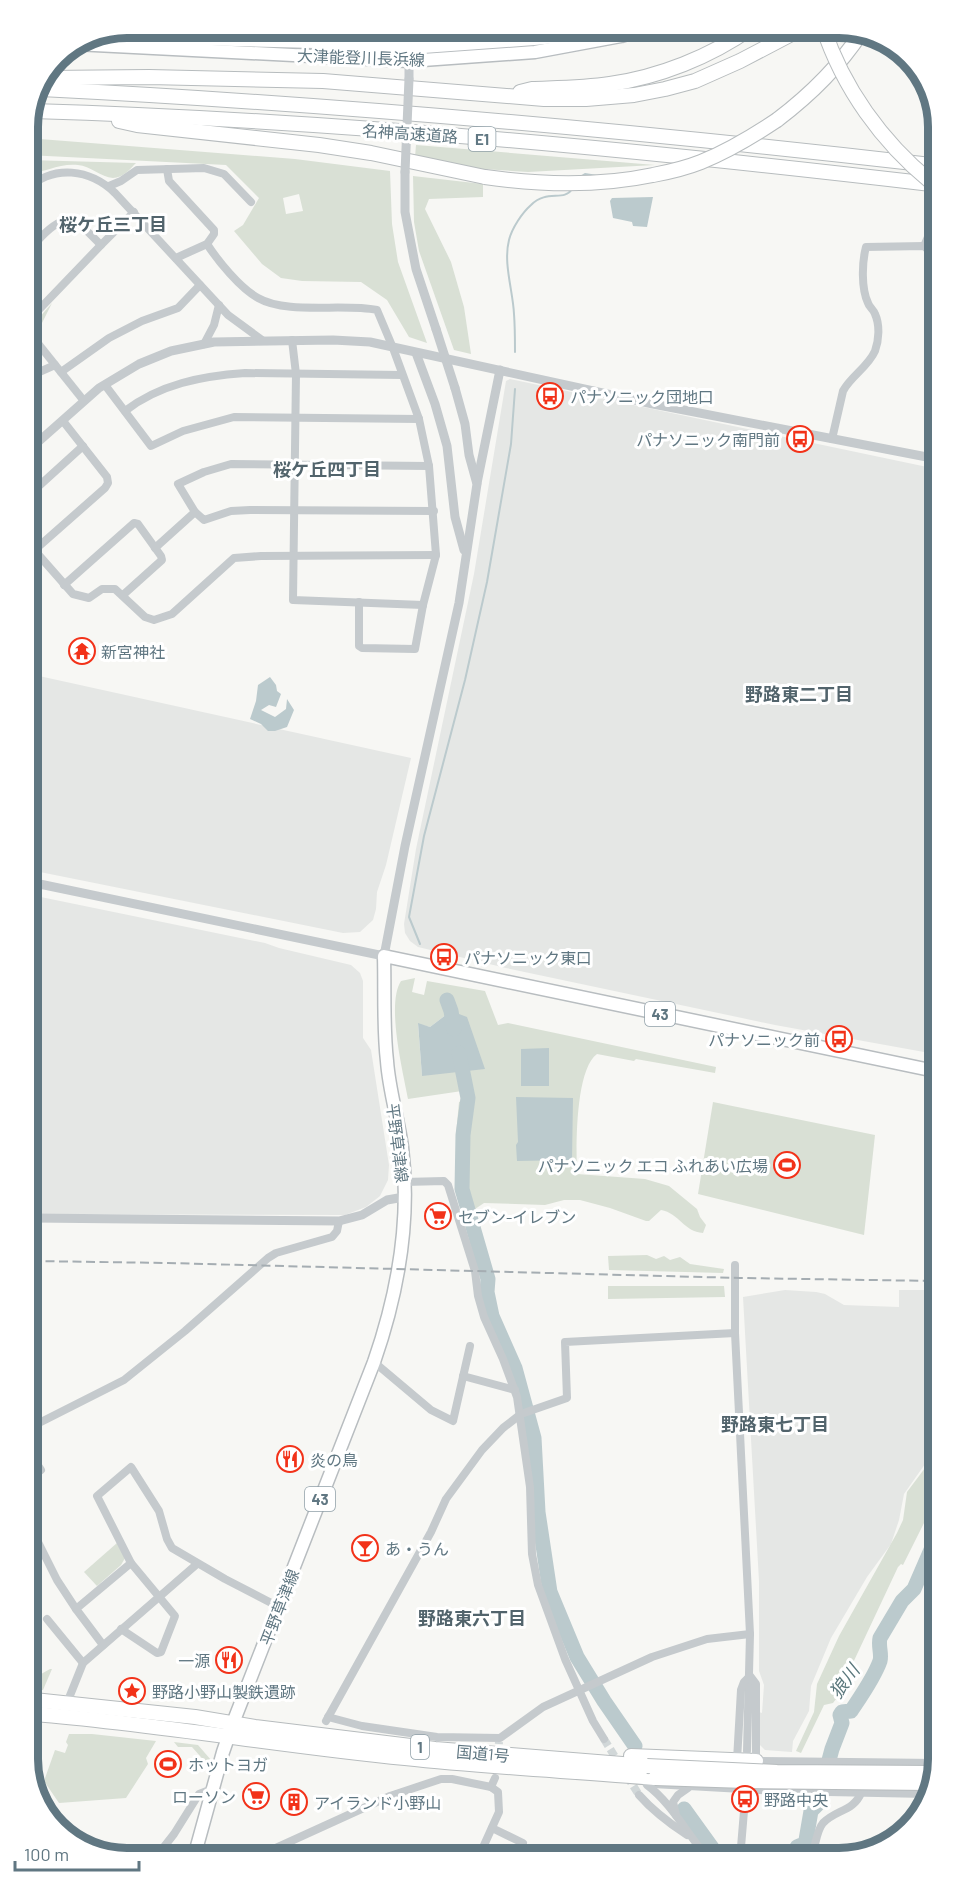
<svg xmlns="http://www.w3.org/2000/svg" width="965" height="1885" font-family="Barlow,'Noto Sans JP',sans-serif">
<rect width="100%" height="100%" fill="#f7f7f4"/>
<g fill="#e5e7e5">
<path d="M510 379 932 468 935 1054 775 1025 506 968 418 947 410 941 405 933 404 924 416 849 474 574 506 381Z"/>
<path d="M30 674 411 758 386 865 377 892 376 909 373 920 360 932 343 933 30 870Z"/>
<path d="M31 895 265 943 279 948 351 965 360 973 363 981V1038L371 1050 389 1165 388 1180 380 1196 366 1207 345 1215 32 1214Z"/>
<path d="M785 1290 816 1292 825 1294 844 1305 899 1307V1290H936L937 1447 904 1494 899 1520 891 1544 867 1577 831 1638 811 1686 809 1711 793 1741 792 1752 765 1750 758 1743 759 1712 762 1713 764 1685 759 1671V1581L743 1297Z"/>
</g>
<g fill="#d9e0d5" fill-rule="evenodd">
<path d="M27 138 295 159 390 171 392 224 398 262 427 343 409 337 387 300 361 282 302 281 281 278 262 264 234 231 243 225 259 198 226 165 27 155ZM299 194 303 211 286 214 283 198Z"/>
<path d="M416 145 655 165 528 172 483 169 415 157Z"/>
<path d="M27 160 136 163C130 169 123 178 113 178 101 177 90 166 78 165 59 163 45 173 27 173Z"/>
<path d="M413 176 483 184V197L429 199 425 209 451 262 464 307 471 354 454 350 419 251 414 222Z"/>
<path d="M52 303 37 333 31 327Z"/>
<path d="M415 978 412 992 424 995 427 981 485 991 498 1025 508 1023 716 1067 715 1073 636 1059 634 1061 597 1054C575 1070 576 1148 577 1174L645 1179 669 1186 697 1209 700 1217 706 1225 703 1233C684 1232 679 1213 661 1210L649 1221H646L610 1208 580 1200H564L545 1205 484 1203 475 1209 470 1207 465 1194 466 1134H456L459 1102 464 1100 462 1091 408 1099C403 1071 386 1004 401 981ZM451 1011 422 1076 418 1024 430 1027Z"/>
<path d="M713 1102 875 1135 864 1235 698 1194Z"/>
<path d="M647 1255 656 1259 664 1256 670 1260 680 1257 690 1264 724 1269 723 1273 609 1270 608 1256Z"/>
<path d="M608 1286H724L725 1297 608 1299Z"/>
<path d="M937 1452V1497L903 1565 901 1564 898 1567 836 1699 833 1703 824 1705 801 1753 796 1751 814 1712 817 1684 839 1636 897 1533 903 1520 907 1492Z"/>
<path d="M117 1543 125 1558 121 1565 97 1586 84 1572Z"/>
<path d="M50 1669H52L43 1690 34 1689V1678Z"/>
<path d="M69 1734H92L156 1741 146 1758 148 1764 126 1798 59 1803 44 1781 55 1750 65 1753 68 1745 66 1742Z"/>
<path d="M174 1742 198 1745 211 1760 208 1765 192 1747H178Z"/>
</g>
<g fill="#bbcacd">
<path d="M653 197 647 227 633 226 632 222 613 218 610 201 612 198Z"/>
<path d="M270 677 276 685 277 691 281 694 276 707 269 705 261 710 275 717 286 709 287 699 294 710 287 727 275 731H268L261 724 250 719 256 701 258 685Z"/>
<path d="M451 1011 467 1017 485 1069 422 1076 418 1023 430 1027Z"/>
<path d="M549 1048V1086H521V1049Z"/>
<path d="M516 1097 573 1098 572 1160 517 1161 516 1145 518 1142Z"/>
<path d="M48 1794 52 1800V1812L49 1815 37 1800Z"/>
</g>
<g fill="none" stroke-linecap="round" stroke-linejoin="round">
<g stroke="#bbcacd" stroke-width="2">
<path d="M580 177 585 174 597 176"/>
<path d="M515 352C515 339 515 327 514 314 513 291 503 263 509 240 512 228 522 213 531 205 547 189 564 202 572 189"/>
<path d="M420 944 409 917 424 836 465 680 487 582 511 444 515 389"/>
</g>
<g stroke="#bbcacd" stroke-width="15">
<path d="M447 1000 451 1011 454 1029"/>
<path d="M459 1053 468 1098 463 1135 462 1189 488 1279 487 1292 492 1316 515 1368 534 1438 538 1512 550 1592 577 1657 604 1701 635 1746"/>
<path d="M684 1809 715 1852"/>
<path d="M795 1851 797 1847 804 1844 806 1840 811 1811 817 1805 832 1749 842 1723 840 1715 842 1712 851 1711C861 1696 874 1678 880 1661 882 1654 878 1646 880 1638L902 1601 914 1589 937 1536"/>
</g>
<g stroke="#d1d7d8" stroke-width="8" stroke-dasharray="8 4" stroke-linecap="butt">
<path d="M604 1739 620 1765"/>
<path d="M498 1756 499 1742"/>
<path d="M627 1776 639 1795"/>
</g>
<defs>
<g id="primary">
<path d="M114 34 154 38 315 42 409 48 534 39 586 34 607 30"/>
<path d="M75 44 409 61 535 52 621 36 644 29"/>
<path d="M194 1857 223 1752 233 1723 374 1362C398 1293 411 1220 402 1147 398 1118 389 1090 387 1061 383 1027 385 991 384 956L935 1071"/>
</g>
<g id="trunk">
<path d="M34 1700 195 1717 255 1727 435 1749 647 1766"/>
<path d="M34 1714C158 1724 281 1746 405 1758 488 1767 572 1771 655 1778"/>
<path d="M631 1756 756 1761"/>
</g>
<g id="motorway">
<path d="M46 78 149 77 323 81 544 99H586L634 95 665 89 695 81 740 61 803 28"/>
<path d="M41 89C339 104 635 131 931 165"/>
<path d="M520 92 532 89C558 88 584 88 610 84 659 77 710 57 751 28"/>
<path d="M32 111C332 120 632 149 931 184"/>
<path d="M777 120C810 95 838 68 861 33"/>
<path d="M119 121 137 125 319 145 371 153 485 177"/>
</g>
</defs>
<use href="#primary" stroke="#b8bdc0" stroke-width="15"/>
<use href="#trunk" stroke="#b7bcbe" stroke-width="16"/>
<use href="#motorway" stroke="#b7bcbe" stroke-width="16"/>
<g stroke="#c5cacd" stroke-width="8">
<path d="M167 169 169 181 214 230V234L207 244 176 258"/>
<path d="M109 186 121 181 137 170 204 168 224 174 251 202"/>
<path d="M27 189C54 164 90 169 115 193L228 315 262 340"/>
<path d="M207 244C218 261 240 288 258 298 288 315 342 303 377 310L393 348 419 419 429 466 436 555 423 605 415 649 362 648 359 646V602"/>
<path d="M924 246 931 230"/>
<path d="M28 251C42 237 54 218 76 220L101 245 134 212"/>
<path d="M28 321 101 245"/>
<path d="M28 331 84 401"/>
<path d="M292 340 296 374 293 600 423 605"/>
<path d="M204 344 214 325 219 305"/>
<path d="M61 372 109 338 142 321 178 308 200 285"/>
<path d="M28 377 55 365"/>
<path d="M105 385 151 446 183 431 234 417 419 419"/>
<path d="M125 411C160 384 202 376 245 373L402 375"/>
<path d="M832 439 843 391C851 376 868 367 875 351 879 340 880 325 875 314 874 310 869 307 868 303 861 288 862 262 866 247L924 246 931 253"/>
<path d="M429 466 231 464 204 472 178 484 195 512 204 520 231 511 250 510 434 511"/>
<path d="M29 495 83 446"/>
<path d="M29 544 73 594 89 598 102 589H115L145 617 154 620 172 614 234 558 261 556 436 555"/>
<path d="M155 548 195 512"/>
<path d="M29 555 105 488 108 483 107 477 63 421"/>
<path d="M64 585 134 523 138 524 161 556 162 560 123 595"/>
<path d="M404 1182 444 1181 448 1185 475 1271 478 1296 484 1317 503 1359 517 1397 530 1487 532 1554 538 1585 565 1659 593 1721 604 1739"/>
<path d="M735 1265V1333L750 1634 747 1751"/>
<path d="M374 1362 431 1410 453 1421 470 1346"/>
<path d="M463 1376 515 1390"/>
<path d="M33 1426 124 1380 185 1331 268 1258 276 1253 332 1237 337 1231 339 1221"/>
<path d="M33 1458 41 1470 33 1476"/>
<path d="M33 1532 57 1580 76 1609"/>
<path d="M47 1619 83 1663"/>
<path d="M121 1629 157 1653 161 1652 175 1616 131 1563"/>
<path d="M103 1645 76 1609 131 1563 97 1496 131 1467 159 1511 167 1539 172 1548 225 1579 279 1607"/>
<path d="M67 1703 83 1663 197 1564"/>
<path d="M328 1717 362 1726 437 1737 500 1738 543 1707 652 1657 707 1639 750 1634"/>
<path d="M326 1721 431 1532 446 1499 482 1450 503 1428 521 1414 567 1398 565 1342 735 1333"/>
<path d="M737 1760 741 1690 744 1682 750 1676 756 1684V1761L937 1763"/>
<path d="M653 1784 779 1791 927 1794"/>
<path d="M647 1785C670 1802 685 1830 703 1852"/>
<path d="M491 1787 495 1778"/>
<path d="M639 1795C653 1811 669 1823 687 1835"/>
<path d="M676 1815 673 1802 678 1795 688 1788"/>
<path d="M492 1828 523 1843"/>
<path d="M813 1851C816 1843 817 1830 823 1823 835 1810 854 1811 861 1793"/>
<path d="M739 1852 741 1847 745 1799"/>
<path d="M156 1857 174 1834 199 1794 212 1789"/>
<path d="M256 1857 390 1796 441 1779H452L491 1787 498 1792 499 1812 480 1854"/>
</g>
<g stroke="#c5cacd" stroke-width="9">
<path d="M409 79V48"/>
<path d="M405 172V212L416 269 436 329"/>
<path d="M416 353 435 404 447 446 455 517 464 550"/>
<path d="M29 450 99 388 139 364 171 351 214 342 333 340 370 342 653 404 932 458"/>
<path d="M477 483 500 370"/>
<path d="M30 882 384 956 405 846 459 603 477 484 469 455 465 424 455 388"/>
<path d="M32 1218 339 1221 362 1215 387 1200 404 1197"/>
</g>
<use href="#primary" stroke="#fff" stroke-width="12"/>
<use href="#trunk" stroke="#fff" stroke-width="14"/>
<use href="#motorway" stroke="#fff" stroke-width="14"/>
<path stroke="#a5adb2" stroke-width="2" stroke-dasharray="9 4.5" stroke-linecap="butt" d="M32 1261 168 1263 740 1278 936 1281"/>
<defs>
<g id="trunk-bridge">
<path d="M647 1766 777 1772 934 1773"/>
<path d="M655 1778 746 1781 930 1783"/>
</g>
<g id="motorway-bridge">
<path d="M823 27C843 88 882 142 931 182"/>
<path d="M485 177C541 185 596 187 653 175 669 172 686 168 701 162 728 151 753 136 777 120"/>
</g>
</defs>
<use href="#trunk-bridge" stroke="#b7bcbe" stroke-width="16" stroke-linecap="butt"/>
<use href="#motorway-bridge" stroke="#b7bcbe" stroke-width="16" stroke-linecap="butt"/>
<g stroke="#c5cacd" stroke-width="9">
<path d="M405 172 409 79"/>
<path d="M436 329 455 388"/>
</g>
<use href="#trunk-bridge" stroke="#fff" stroke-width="14"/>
<use href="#motorway-bridge" stroke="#fff" stroke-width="14"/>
</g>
<defs>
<symbol id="bus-ring" viewBox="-11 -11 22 22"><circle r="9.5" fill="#fff" stroke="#f23219" stroke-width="1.5"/><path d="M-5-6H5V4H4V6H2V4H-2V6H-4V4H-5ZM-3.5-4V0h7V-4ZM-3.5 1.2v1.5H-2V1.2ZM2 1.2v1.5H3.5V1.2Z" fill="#f23219"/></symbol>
<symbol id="temple-ring" viewBox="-11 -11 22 22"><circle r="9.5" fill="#fff" stroke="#f23219" stroke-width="1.5"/><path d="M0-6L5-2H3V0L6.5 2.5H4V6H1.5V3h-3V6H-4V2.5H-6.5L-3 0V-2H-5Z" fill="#f23219"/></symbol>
<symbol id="stadium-ring" viewBox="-11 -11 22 22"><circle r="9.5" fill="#fff" stroke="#f23219" stroke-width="1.5"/><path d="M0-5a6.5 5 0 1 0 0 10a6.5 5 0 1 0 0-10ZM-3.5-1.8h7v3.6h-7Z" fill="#f23219"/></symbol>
<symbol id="supermarket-ring" viewBox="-11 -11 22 22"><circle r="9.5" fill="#fff" stroke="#f23219" stroke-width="1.5"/><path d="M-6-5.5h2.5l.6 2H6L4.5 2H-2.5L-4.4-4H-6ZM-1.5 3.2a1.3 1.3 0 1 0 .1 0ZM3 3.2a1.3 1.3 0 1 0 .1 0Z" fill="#f23219"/></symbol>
<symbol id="restaurant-ring" viewBox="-11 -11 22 22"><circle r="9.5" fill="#fff" stroke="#f23219" stroke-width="1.5"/><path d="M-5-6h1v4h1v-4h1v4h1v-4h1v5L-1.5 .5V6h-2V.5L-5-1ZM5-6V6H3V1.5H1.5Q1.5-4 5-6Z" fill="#f23219"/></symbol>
<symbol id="bar-ring" viewBox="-11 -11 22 22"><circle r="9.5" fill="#fff" stroke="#f23219" stroke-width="1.5"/><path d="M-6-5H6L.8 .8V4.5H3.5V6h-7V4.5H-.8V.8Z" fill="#f23219"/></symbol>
<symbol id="sight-ring" viewBox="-11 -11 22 22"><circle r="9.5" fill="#fff" stroke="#f23219" stroke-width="1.5"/><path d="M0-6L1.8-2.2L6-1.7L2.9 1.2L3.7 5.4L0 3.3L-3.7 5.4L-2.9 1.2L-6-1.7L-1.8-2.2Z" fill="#f23219"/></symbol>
<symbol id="building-ring" viewBox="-11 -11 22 22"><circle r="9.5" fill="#fff" stroke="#f23219" stroke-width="1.5"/><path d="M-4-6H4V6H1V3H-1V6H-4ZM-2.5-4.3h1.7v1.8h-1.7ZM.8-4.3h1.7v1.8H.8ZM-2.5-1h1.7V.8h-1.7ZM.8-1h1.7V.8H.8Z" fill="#f23219"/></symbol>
</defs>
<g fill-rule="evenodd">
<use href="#bus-ring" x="535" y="381" width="30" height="30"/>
<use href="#bus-ring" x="785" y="424" width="30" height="30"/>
<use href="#temple-ring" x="67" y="636" width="30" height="30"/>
<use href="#bus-ring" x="429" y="942" width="30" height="30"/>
<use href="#bus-ring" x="824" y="1024" width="30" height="30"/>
<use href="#stadium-ring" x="772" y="1150" width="30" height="30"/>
<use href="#supermarket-ring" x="423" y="1201" width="30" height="30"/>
<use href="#restaurant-ring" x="275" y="1444" width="30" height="30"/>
<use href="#bar-ring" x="350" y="1533" width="30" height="30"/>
<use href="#restaurant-ring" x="214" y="1645" width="30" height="30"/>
<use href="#sight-ring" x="117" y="1676" width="30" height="30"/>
<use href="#stadium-ring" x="153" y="1749" width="30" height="30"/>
<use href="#supermarket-ring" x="241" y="1781" width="30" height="30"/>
<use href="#bus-ring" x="730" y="1784" width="30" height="30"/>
<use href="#building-ring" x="279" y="1787" width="30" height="30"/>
</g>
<g text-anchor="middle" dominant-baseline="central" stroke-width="6" stroke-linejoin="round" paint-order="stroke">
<g fill="#fff" stroke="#90a0a8" stroke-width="1.5">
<rect x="468.5" y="127" width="27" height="24" rx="4.5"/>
<rect x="645" y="1002" width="30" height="24" rx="4.5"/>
<rect x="305" y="1487" width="30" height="24" rx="4.5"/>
<rect x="411" y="1735" width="18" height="24" rx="4.5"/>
</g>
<g font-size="15" font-weight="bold" fill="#607782">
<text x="482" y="139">E1</text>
<text x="660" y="1014">43</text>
<text x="320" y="1499">43</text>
<text x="420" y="1747">1</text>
</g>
<g font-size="16" fill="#607782" stroke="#fff">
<text transform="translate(361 57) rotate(2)">大津能登川長浜線</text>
<text transform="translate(410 133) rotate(4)">名神高速道路</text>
<text transform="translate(398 1143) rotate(83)">平野草津線</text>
<text transform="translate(279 1607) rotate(-69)">平野草津線</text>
<text transform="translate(483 1753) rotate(5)">国道1号</text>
</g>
<g font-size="16" fill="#607782" stroke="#fff" text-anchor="start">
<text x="570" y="396">パナソニック団地口</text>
<text x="780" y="439" text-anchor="end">パナソニック南門前</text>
<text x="101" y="651">新宮神社</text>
<text x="464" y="957">パナソニック東口</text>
<text x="820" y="1039" text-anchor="end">パナソニック前</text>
<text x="768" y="1165" text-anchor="end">パナソニック エコ ふれあい広場</text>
<text x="458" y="1216">セブン-イレブン</text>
<text x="310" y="1459">炎の鳥</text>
<text x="385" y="1548">あ・うん</text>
<text x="210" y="1660" text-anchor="end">一源</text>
<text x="152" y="1691">野路小野山製鉄遺跡</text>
<text x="188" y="1764">ホットヨガ</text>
<text x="236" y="1796" text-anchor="end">ローソン</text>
<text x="764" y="1799">野路中央</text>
<text x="314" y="1802">アイランド小野山</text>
</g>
<g font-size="18" font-weight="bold" fill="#52646c" stroke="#fff">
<text x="113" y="224">桜ケ丘三丁目</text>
<text x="327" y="469">桜ケ丘四丁目</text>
<text x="799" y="694">野路東二丁目</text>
<text x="775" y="1424">野路東七丁目</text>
<text x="472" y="1618">野路東六丁目</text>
</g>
<g font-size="18" font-style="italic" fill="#5a777c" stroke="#fff">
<text transform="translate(844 1681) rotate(-54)">狼川</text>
</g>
</g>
<path d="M0 0H965V1885H0ZM127 38H839A89 89 0 0 1 928 127V1759A89 89 0 0 1 839 1848H127A89 89 0 0 1 38 1759V127A89 89 0 0 1 127 38Z" fill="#fff" fill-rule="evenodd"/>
<path fill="none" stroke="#607782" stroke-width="8" d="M127 38H839A89 89 0 0 1 928 127V1759A89 89 0 0 1 839 1848H127A89 89 0 0 1 38 1759V127A89 89 0 0 1 127 38Z"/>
<path d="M15 1861v9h124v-9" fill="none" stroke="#607782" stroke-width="3"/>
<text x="24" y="1861" font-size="18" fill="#607782" stroke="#ffffff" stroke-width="4.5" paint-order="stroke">100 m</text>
</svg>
